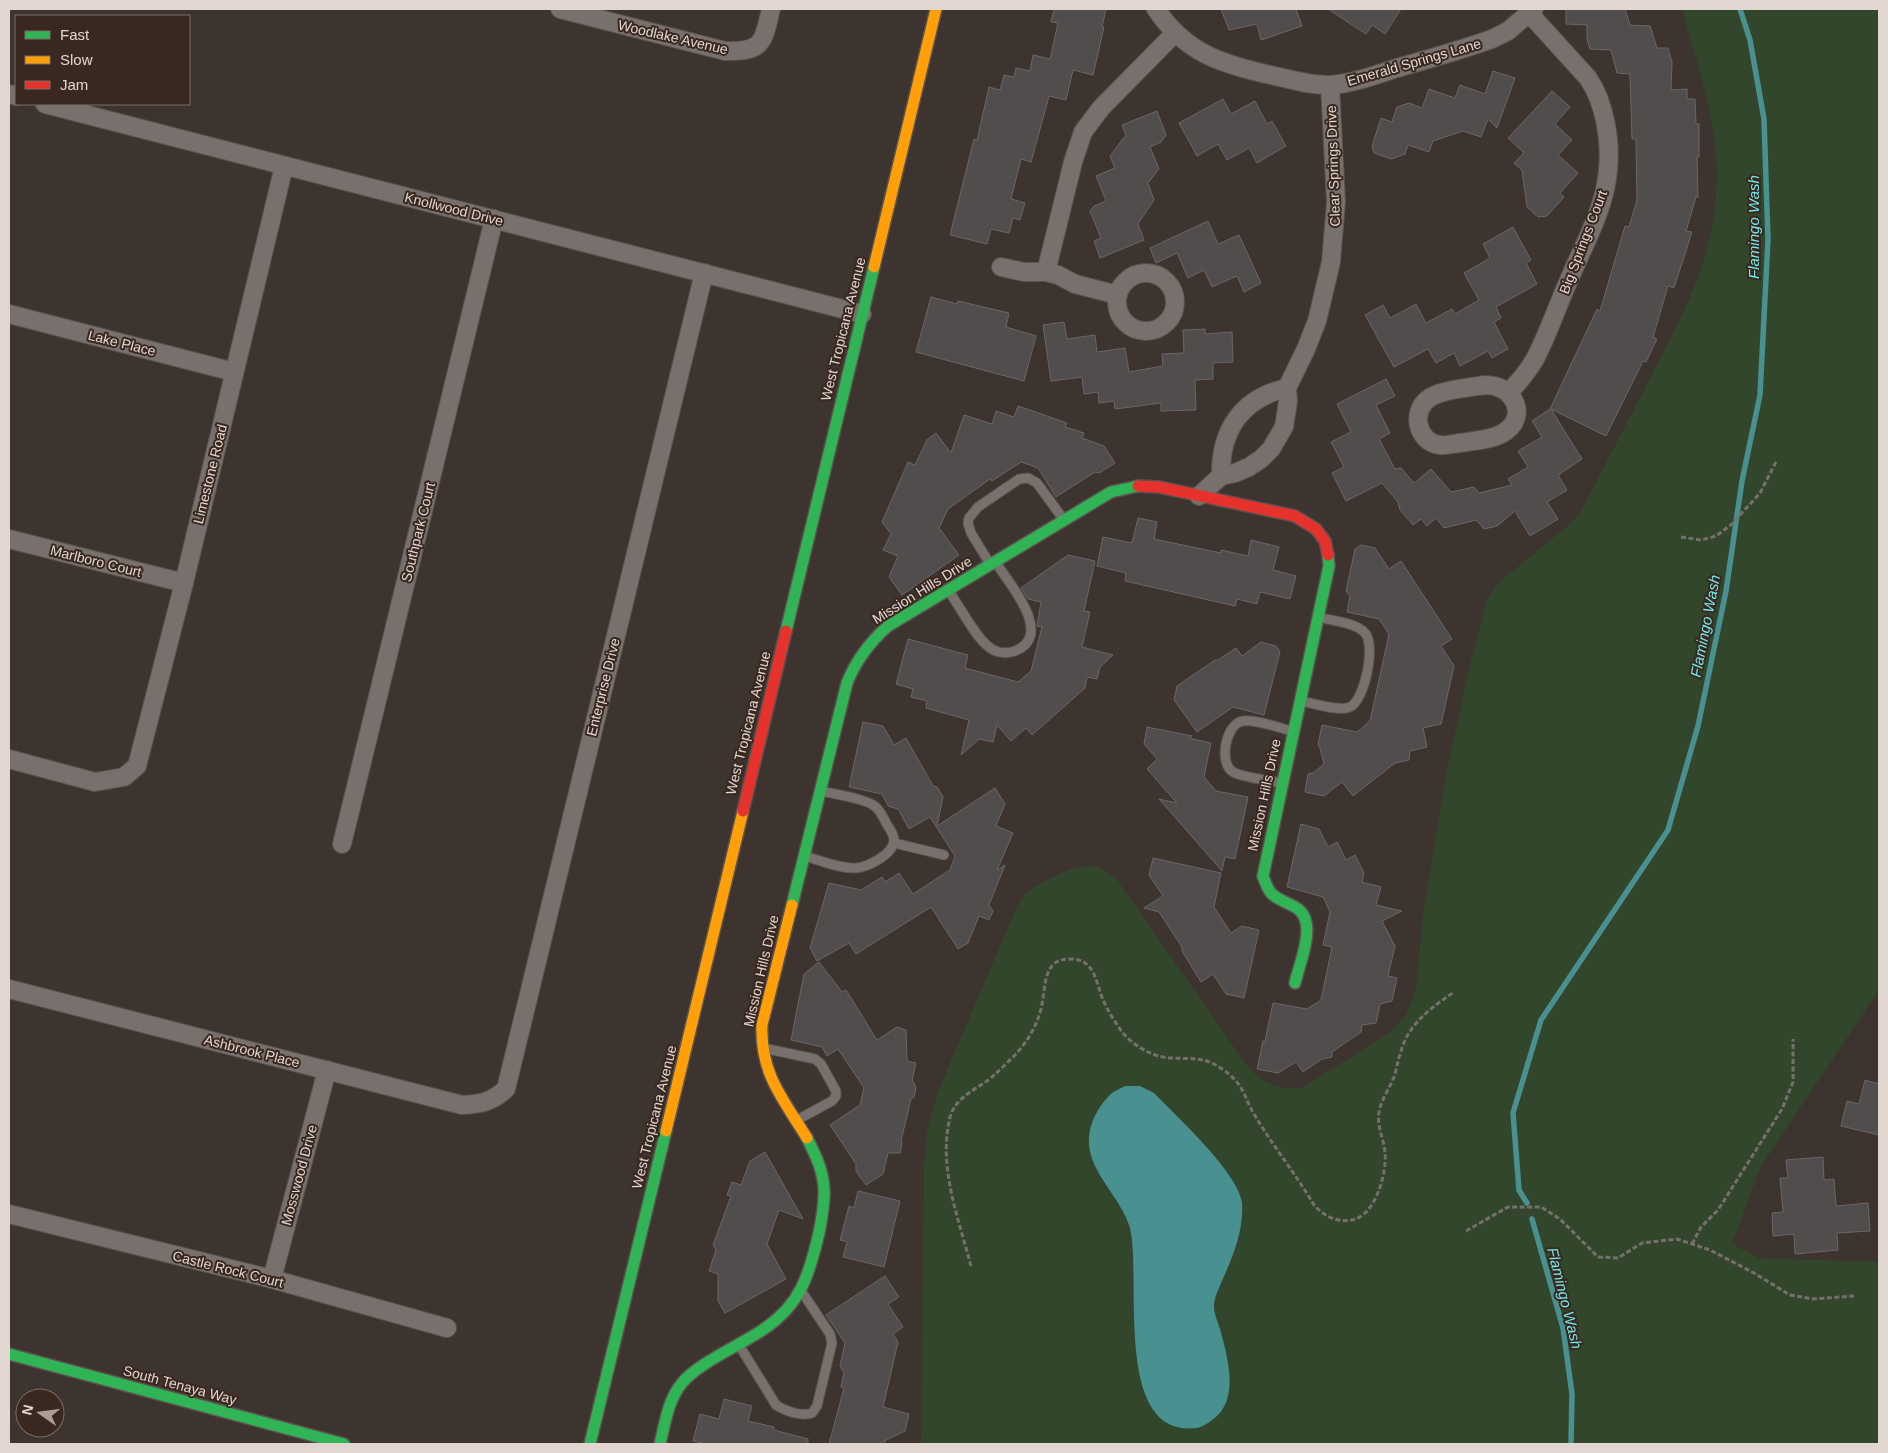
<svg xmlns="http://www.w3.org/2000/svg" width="1888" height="1453" font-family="Helvetica,sans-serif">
<rect width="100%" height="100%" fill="#3d342f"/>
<path fill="#32462c" d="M1682 9H1879V990L1760 1168 1732 1244 1759 1258 1879 1262V1444H921L924 1167 927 1131 938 1092 1017 906C1021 900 1024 895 1029 891 1043 881 1074 865 1091 866 1102 867 1110 873 1118 881L1248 1067C1263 1083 1280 1091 1302 1088L1392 1031 1406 1015 1414 996 1416 986 1424 909 1446 775 1469 669 1487 600 1498 583 1570 524 1581 511C1603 469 1625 426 1647 384 1687 307 1722 246 1716 156 1712 106 1695 57 1682 9Z"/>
<path fill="#499090" d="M1125 1086H1140L1154 1093C1176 1116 1239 1173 1242 1203 1244 1231 1232 1259 1221 1283 1218 1291 1214 1298 1214 1306 1214 1314 1218 1322 1220 1329 1227 1355 1239 1395 1217 1416 1211 1421 1204 1427 1196 1428 1112 1438 1142 1277 1130 1228 1122 1198 1087 1171 1089 1139 1089 1124 1098 1107 1108 1097 1112 1092 1119 1089 1125 1086Z"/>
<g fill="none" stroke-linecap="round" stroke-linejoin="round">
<g stroke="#499090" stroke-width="5.5">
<path d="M1527 1203 1519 1190 1513 1113 1541 1020 1668 830 1698 726 1726 591 1742 481 1760 395 1768 240 1764 119 1750 40 1740 9"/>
<path d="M1532 1219 1563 1328 1572 1394 1571 1444"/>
</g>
</g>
<g fill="#524d4d" stroke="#6b6667">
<path d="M1054 9H1106L1102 27H1104L1093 75 1073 70 1066 100 1049 96 1031 162 1021 159 1011 199 1025 203 1020 220 1013 218 1009 233 991 229 987 244 950 235 974 139 977 140 989 87 1000 90 1004 75 1014 77 1016 68 1030 71 1033 55 1050 59 1058 23 1051 22Z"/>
<path d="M1221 9H1296L1302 26 1261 40 1257 24 1229 30Z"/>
<path d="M1328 9H1401L1385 34 1372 25 1366 34Z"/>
<path d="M1566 9H1625L1630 25 1650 26 1657 48H1668L1672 62 1671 90 1687 89V99H1695L1696 124H1699V157H1697L1698 197H1696L1686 231 1692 232 1674 288 1668 286 1653 337 1657 339 1646 362 1643 361 1606 436 1551 409 1582 459 1558 475 1567 490 1547 502 1558 519 1530 536 1515 511 1497 526 1484 529 1476 520 1444 528 1436 518 1427 526 1421 519 1413 525 1400 510 1398 502 1382 483 1346 501 1332 473 1344 467 1331 442 1351 432 1337 404 1386 379 1395 396 1376 405 1390 433 1379 439 1395 469 1401 468 1414 483 1431 469 1451 492 1474 487 1479 493 1512 485 1508 479 1528 467 1518 451 1542 437 1532 421 1550 409 1597 309 1600 311 1625 226 1629 227 1637 200 1636 139H1632L1630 74 1617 73 1611 50 1590 49 1587 39V25L1566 24Z"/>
<path d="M1493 71 1515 78 1497 128 1488 119 1481 137 1463 131 1433 141 1429 152 1408 145 1405 154 1391 159 1374 153 1372 146 1381 118 1392 122 1397 107 1409 103 1422 108 1429 89 1455 98 1460 85 1485 94Z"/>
<path d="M1552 91 1570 107 1555 124 1572 140 1558 155 1578 173 1560 193 1564 197 1547 216 1538 217 1527 207 1522 170 1514 163 1524 153 1508 138Z"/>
<path d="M1223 99 1231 114 1255 101 1267 124 1272 121 1286 146 1257 163 1249 148 1227 160 1218 144 1197 156 1179 123Z"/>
<path d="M1157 111 1166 135 1161 142 1150 147 1159 169 1148 183 1154 200 1138 224 1144 240 1100 258 1094 241 1101 238 1090 211 1094 206 1106 201 1096 176 1115 168 1110 156 1126 135 1122 125Z"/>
<path d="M1208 221 1218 244 1239 235 1261 283 1244 292 1237 276 1212 287 1204 270 1188 278 1177 253 1156 263 1150 248Z"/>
<path d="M1513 227 1531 260 1526 263 1537 284 1496 307 1501 318 1494 322 1508 349 1492 358 1488 351 1460 366 1454 353 1436 363 1428 349 1394 367 1365 315 1383 305 1390 318 1416 304 1426 323 1452 309 1455 314 1479 300 1464 273 1490 258 1483 244Z"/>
<path d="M931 297 957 304 958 301 1009 313 1006 327 1036 336 1024 381 916 352Z"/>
<path d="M1064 322 1067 339 1095 335 1097 352 1125 348 1129 372 1163 366 1162 354 1184 353 1183 330 1205 329V334L1232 332 1233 362 1213 363V379L1195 380 1196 410 1161 411V403L1115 409 1114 401 1099 403 1098 392 1084 394 1082 377 1051 381 1043 325Z"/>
<path d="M1018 406 1067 423 1065 427 1084 433 1082 438 1104 446 1115 463 1099 473 1095 472 1056 497 1038 468 1021 462 992 481 990 479 948 509 939 528 959 555 902 595 889 577 898 556 883 550 891 534 882 522 908 462 915 465 927 440 936 433 951 453 964 415 992 424 996 411 1014 417Z"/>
<path d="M1138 518 1157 522 1154 539 1221 553V550L1248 556 1251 540 1279 547 1273 570 1296 576 1290 599 1260 592 1257 604 1237 599 1235 606 1125 581 1126 573 1097 566 1103 537 1132 543Z"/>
<path d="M1361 545 1375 548 1389 569 1401 561 1452 639 1441 646 1454 666 1441 724 1423 728 1427 747 1410 751 1409 760 1395 763 1353 796 1342 782 1324 796 1305 792 1308 774 1313 773 1324 764 1320 748 1318 745 1322 725 1357 732 1370 721 1389 634 1379 619 1347 612 1350 596 1346 591 1355 549Z"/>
<path d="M1068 555 1095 561 1084 611 1090 612 1082 647 1113 655 1100 667 1097 679 1087 677 1085 688 1032 735 1026 728 1011 741 997 725 993 742 979 739 961 755 969 720 926 708 927 701 911 697 913 689 896 684 908 639 968 655 965 668 1018 682 1031 671 1042 627 1037 626 1041 602 1028 599 1021 588Z"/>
<path d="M1261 642 1276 646 1280 652 1264 715 1233 707 1197 732 1174 700 1177 686 1215 660H1218L1236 648 1242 656Z"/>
<path d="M863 722 883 726 894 745 906 738 933 786 937 787 943 797 937 826 995 788 1005 804 996 826 1013 833 997 870 1005 865 989 905 993 911 989 920 979 916 968 943 958 949 931 907 856 954 849 943 817 961 810 948 829 883 861 890 882 877 885 882 899 873 913 894 950 870 955 856 930 817 909 829 898 809 888 806 882 794 849 787Z"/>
<path d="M1147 727 1192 736 1189 738 1211 743 1204 777 1216 791 1248 797 1235 859 1225 857 1222 871 1159 799 1177 803 1147 769 1157 759 1144 744Z"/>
<path d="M1301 824 1319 829 1328 847 1337 842 1346 860 1355 855 1364 873 1362 882 1381 887 1376 905 1402 911 1382 921 1395 946 1388 976 1397 978 1392 1001 1380 1004 1376 1023 1362 1025 1361 1032 1332 1052V1057L1322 1059 1303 1072 1296 1062 1278 1073 1257 1069 1263 1041H1265L1273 1003 1307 1009 1321 1000 1332 947 1323 945 1330 912 1323 897 1287 887Z"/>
<path d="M1153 858 1221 873 1214 907 1231 933 1242 926 1259 930 1244 998 1226 994 1213 974 1201 982 1182 951V947L1159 912 1144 908 1163 896 1149 875Z"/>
<path d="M819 962 842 992 846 990 877 1040 897 1027 906 1030 907 1061 916 1063 912 1080 916 1087 914 1097 911 1099 901 1141 902 1144 900 1153H888L883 1174 866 1185 856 1171V1164L830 1125 860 1105 864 1088 838 1049 827 1056 822 1047 791 1040 804 974Z"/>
<path d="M1865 1080 1879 1084V1135L1841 1126 1847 1101 1859 1104Z"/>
<path d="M765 1152 803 1219 779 1210 767 1244 786 1279 725 1313 718 1301V1274L709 1271 716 1250 713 1245 731 1196 727 1195 732 1182 741 1185 750 1161Z"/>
<path d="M1823 1157 1824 1180 1834 1179 1836 1206 1868 1203 1870 1231 1837 1233 1838 1250 1795 1254 1794 1234 1773 1236 1772 1213 1783 1212 1780 1178H1788L1786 1160Z"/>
<path d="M858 1191 900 1201 884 1267 843 1257 847 1242 840 1240 849 1206 854 1208Z"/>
<path d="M885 1276 899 1297 888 1304 903 1327 893 1334 898 1342 883 1407 909 1414 905 1431 884 1441 885 1444H829L844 1388 841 1387 844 1373 840 1366 845 1343 826 1315Z"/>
<path d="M724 1399 752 1406 748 1421 774 1427V1430L808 1439V1444H706L693 1441 700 1414 719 1419Z"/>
</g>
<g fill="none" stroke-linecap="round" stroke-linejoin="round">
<defs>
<g id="lane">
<path d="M990 564 971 533 968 523 969 518 978 507 1019 479 1028 478 1037 483 1064 520"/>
<path d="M948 590C959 605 975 637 989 647 996 653 1006 654 1015 651 1055 635 1009 583 996 563"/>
<path d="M1301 701C1313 703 1339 712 1350 707 1365 700 1376 645 1365 633 1355 622 1332 621 1318 617"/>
<path d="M1282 783C1268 780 1245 778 1233 772 1218 763 1226 723 1243 721 1256 719 1279 728 1292 731"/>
<path d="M894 843 944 855"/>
<path d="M804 856C820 860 840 869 856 868 868 867 894 854 894 840 894 834 889 828 886 823 883 817 880 809 873 805 863 798 834 794 821 791"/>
<path d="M763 1048 815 1059 821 1064 836 1091V1096L832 1101 797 1120"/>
<path d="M739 1345 776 1405C785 1411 802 1417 812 1413L817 1406 832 1343 830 1334 802 1292"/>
</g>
<g id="street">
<path d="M560 9 725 51C764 52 763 42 771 9"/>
<path d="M1156 9C1186 54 1224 65 1275 76 1293 80 1312 86 1331 85 1354 83 1376 75 1397 68 1429 59 1461 50 1492 39L1508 31 1534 9"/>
<path d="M9 94 16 96"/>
<path d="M45 104 862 314"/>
<path d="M1001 267 1024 272H1046L1058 275 1075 284 1118 295"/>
<path d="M1046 272 1073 162 1083 132 1101 108 1175 33"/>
<circle cx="1146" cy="302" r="29"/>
<path d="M9 314 234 372"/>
<path d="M1486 385C1515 385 1529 418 1503 433 1491 440 1472 441 1459 443 1452 444 1446 446 1440 445 1416 442 1410 409 1431 397 1442 390 1472 387 1486 385Z"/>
<path d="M1509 392C1519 382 1528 371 1535 359 1548 334 1557 307 1568 282 1583 246 1605 209 1608 170 1611 141 1605 103 1588 78L1529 13"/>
<path d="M1221 476C1220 430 1242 398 1287 388"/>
<path d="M1199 496 1221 476 1235 473 1249 467 1261 459 1271 449 1284 427 1288 401 1287 388 1306 349 1317 321 1331 262 1336 202 1330 85"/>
<path d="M9 539 184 583"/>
<path d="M9 759 95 782 124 777 137 766 184 583 284 166"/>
<path d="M342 844 494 219"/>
<path d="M9 989 462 1105C482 1104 491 1102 506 1089L704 273"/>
<path d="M9 1214 272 1279 447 1328"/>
<path d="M272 1279 327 1070"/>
</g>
<g id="fast">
<path d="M786 631 874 267"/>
<path d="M792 905 847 683C856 660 870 642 888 626L1111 492 1138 486"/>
<path d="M1295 983C1299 966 1310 939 1306 922 1302 903 1282 905 1271 893 1267 888 1265 882 1263 876L1329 566 1328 555"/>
<path d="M9 1354 344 1444"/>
<path d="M590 1444 666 1131"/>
<path d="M660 1444C665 1423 668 1400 682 1383 698 1363 741 1345 764 1329 801 1304 809 1275 819 1233 822 1218 825 1203 824 1188 823 1170 815 1154 807 1138"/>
</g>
<g id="slow">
<path d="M874 267 936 9"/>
<path d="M792 905 762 1025C760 1073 783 1099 807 1138"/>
<path d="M666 1131 743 811"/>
</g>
<g id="jam">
<path d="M1138 486 1159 487 1295 516 1316 529 1325 541 1328 555"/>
<path d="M743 811 786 631"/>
</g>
</defs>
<use href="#lane" stroke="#59514d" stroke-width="11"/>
<use href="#street" stroke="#59514d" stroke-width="20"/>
<use href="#fast" stroke="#59514d" stroke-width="14"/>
<use href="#slow" stroke="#59514d" stroke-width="14"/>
<use href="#jam" stroke="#59514d" stroke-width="14"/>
<g stroke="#76706c" stroke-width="3" stroke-dasharray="5 2.5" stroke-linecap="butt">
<path d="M1681 537 1701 540 1716 536 1732 524 1760 493 1776 462"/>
<path d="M1466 1231 1508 1207H1541L1560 1219 1598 1257 1618 1258 1642 1243 1677 1239 1710 1250 1754 1273 1790 1295 1813 1299 1854 1296"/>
<path d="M1692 1244 1701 1227 1718 1210 1782 1109 1793 1082V1039"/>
<path d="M971 1266C959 1220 939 1170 949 1122 953 1097 975 1091 992 1077 1005 1065 1021 1051 1030 1035 1036 1025 1040 1015 1042 1004 1046 985 1043 958 1071 959 1095 959 1096 983 1103 1000 1108 1011 1115 1022 1122 1032 1134 1046 1152 1057 1171 1058 1185 1059 1199 1057 1212 1063 1220 1067 1230 1074 1236 1081 1245 1091 1247 1103 1254 1114 1272 1145 1296 1174 1314 1205 1324 1216 1337 1223 1352 1220 1375 1216 1387 1174 1385 1153 1384 1137 1375 1125 1380 1108 1383 1097 1390 1087 1394 1077 1397 1068 1398 1059 1401 1051 1409 1023 1431 1008 1454 992"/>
</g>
<use href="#lane" stroke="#78706c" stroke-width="9"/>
<use href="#street" stroke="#78706c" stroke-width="18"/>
<use href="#fast" stroke="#30b455" stroke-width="11"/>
<use href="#slow" stroke="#ff9f0a" stroke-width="11"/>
<use href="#jam" stroke="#e5322d" stroke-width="11"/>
</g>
<g text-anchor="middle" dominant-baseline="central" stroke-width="4" stroke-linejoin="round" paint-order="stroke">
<g font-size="14" fill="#e1d6d0" stroke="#39281f">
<text transform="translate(673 37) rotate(13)">Woodlake Avenue</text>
<text transform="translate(1414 62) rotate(-16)">Emerald Springs Lane</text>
<text transform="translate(1333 166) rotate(-92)">Clear Springs Drive</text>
<text transform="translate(454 209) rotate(14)">Knollwood Drive</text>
<text transform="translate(1583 242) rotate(-69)">Big Springs Court</text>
<text transform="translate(843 329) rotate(-76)">West Tropicana Avenue</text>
<text transform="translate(122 343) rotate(14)">Lake Place</text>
<text transform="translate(210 474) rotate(-76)">Limestone Road</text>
<text transform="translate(418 532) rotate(-76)">Southpark Court</text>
<text transform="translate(96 561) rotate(14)">Marlboro Court</text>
<text transform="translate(922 590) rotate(-32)">Mission Hills Drive</text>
<text transform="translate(603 687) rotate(-76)">Enterprise Drive</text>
<text transform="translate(748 723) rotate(-76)">West Tropicana Avenue</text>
<text transform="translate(1264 795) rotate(-78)">Mission Hills Drive</text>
<text transform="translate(761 971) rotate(-77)">Mission Hills Drive</text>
<text transform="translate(252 1051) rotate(14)">Ashbrook Place</text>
<text transform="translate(654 1117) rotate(-76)">West Tropicana Avenue</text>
<text transform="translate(299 1175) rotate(-75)">Mosswood Drive</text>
<text transform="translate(228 1269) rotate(14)">Castle Rock Court</text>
<text transform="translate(180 1385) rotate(15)">South Tenaya Way</text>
</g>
<g font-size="15" font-style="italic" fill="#72e9ea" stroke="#39281f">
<text transform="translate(1753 227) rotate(-90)">Flamingo Wash</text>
<text transform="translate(1705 626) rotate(-79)">Flamingo Wash</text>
<text transform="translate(1565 1298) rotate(76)">Flamingo Wash</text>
</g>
</g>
<rect width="1888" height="1453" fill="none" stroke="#e1d6d0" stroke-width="20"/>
<rect x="15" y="15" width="175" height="90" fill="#39281f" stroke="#7c6e66"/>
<rect x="25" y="31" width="25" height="8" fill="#30b455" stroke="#7c6e66"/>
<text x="60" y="40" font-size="15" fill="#e1d6d0">Fast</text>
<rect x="25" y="56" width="25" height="8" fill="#ff9f0a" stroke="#7c6e66"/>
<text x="60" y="65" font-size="15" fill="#e1d6d0">Slow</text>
<rect x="25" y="81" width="25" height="8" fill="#e5322d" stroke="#7c6e66"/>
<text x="60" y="90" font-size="15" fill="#e1d6d0">Jam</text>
<g transform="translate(40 1413) rotate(284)"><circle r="24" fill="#39281f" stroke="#7c6e66"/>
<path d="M0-4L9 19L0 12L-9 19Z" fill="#a89d98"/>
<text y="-8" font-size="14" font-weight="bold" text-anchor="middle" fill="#e1d6d0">N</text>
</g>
</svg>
